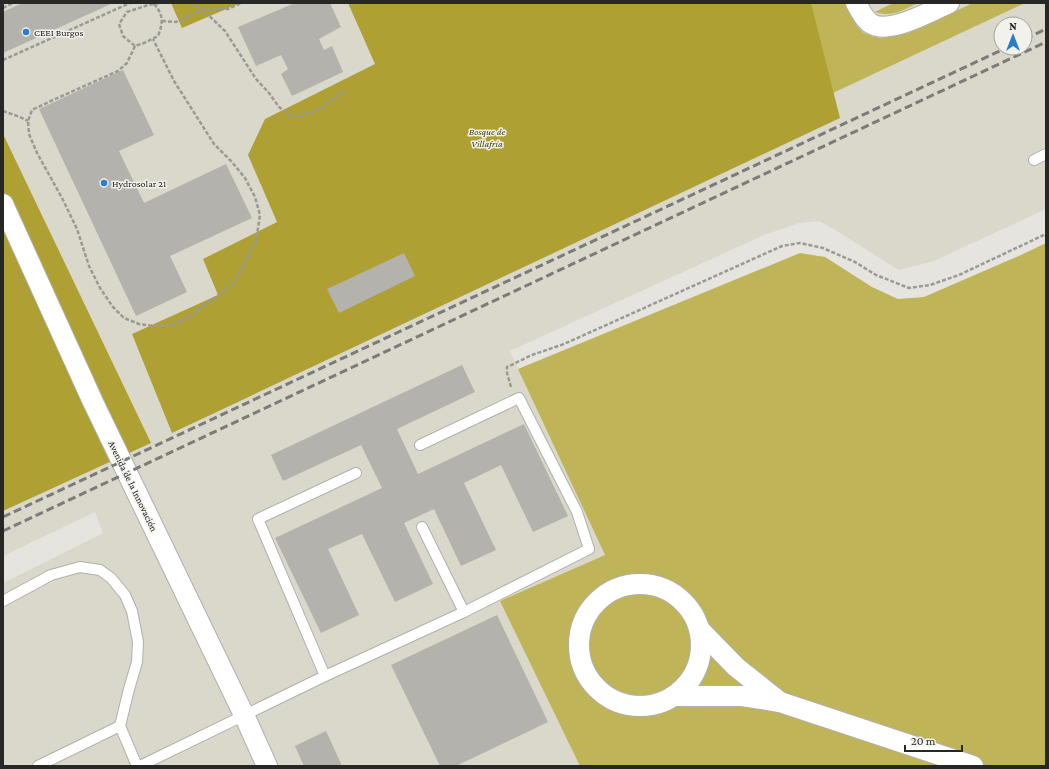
<svg xmlns="http://www.w3.org/2000/svg" width="1049" height="769" font-family="'Crimson Pro',serif">
<rect width="100%" height="100%" fill="#e5e4de"/>
<path fill="#dad8cb" fill-rule="evenodd" d="M3 3H1046V209L934 261 899 270 832 228 819 221 799 223 764 235 510 351 605 555 500 601 638 766H3V583L103 533 95 512 3 556ZM1001 24H1025V48H1001Z"/>
<g fill="#c0b459">
<path d="M809 3H846L857 26 864 33 871 36 880 38 908 33 973 3H1025L833 93Z"/>
<path d="M893 3H918C903 10 892 18 875 12Z"/>
<path d="M1046 243V766H580L500 601 605 555 518 369 800 253 825 257 872 287 898 299 924 297 1021 255Z"/>
</g>
<g fill="#aea033">
<path d="M171 3H240L182 28Z"/>
<path d="M348 3H811L840 118 172 433 132 334 218 295 203 259 277 222 248 155 265 119 375 64Z"/>
<path d="M3 134 151 443 3 511Z"/>
</g>
<g fill="#b3b2ac">
<path d="M22 3H113L3 53V12Z"/>
<path d="M295 3H330L341 27 319 39 324 50 332 46 343 72 292 96 281 74 288 69 281 55 256 66 238 27Z"/>
<path d="M123 70 154 135 119 151 144 203 226 164 252 218 170 256 187 292 136 316 39 109Z"/>
<path d="M404 253 415 276 339 313 327 289Z"/>
<path d="M462 365 475 392 397 429 418 474 524 424 568 516 533 532 501 465 464 483 496 550 461 566 434 509 404 523 433 584 395 602 362 534 328 549 359 615 321 633 275 538 382 488 361 445 283 481 271 455Z"/>
<path d="M497 615 548 722 456 766H440L391 665Z"/>
<path d="M326 731 342 766H304L295 746Z"/>
</g>
<g fill="none" stroke-linecap="round" stroke-linejoin="round">
<defs>
<g id="lane">
<path d="M1034 160 1046 154"/>
<path d="M422 527 464 612"/>
<path d="M3 601 51 575 80 567 100 570 111 578 125 595 132 611 138 642 137 662 129 689 120 726"/>
<path d="M325 676 258 519 356 473"/>
<path d="M38 766 120 726 137 766"/>
<path d="M140 766 325 676 464 612 589 549 577 512 519 398 420 445"/>
</g>
<g id="street">
<path d="M856 3C859 9 865 19 870 23 888 36 931 11 949 3"/>
<path d="M3 204 93 402 244 715 267 766"/>
<circle cx="640" cy="645" r="61"/>
<path d="M699 629 736 667 780 702"/>
<path d="M673 696H742L780 702 973 766"/>
</g>
</defs>
<use href="#lane" stroke="#b0b0aa" stroke-width="12"/>
<use href="#street" stroke="#b0b0aa" stroke-width="22"/>
<g stroke="#9a9a95" stroke-width="2.5" stroke-dasharray="4 2" stroke-linecap="butt">
<path d="M190 3 203 10 225 31 256 79 269 93 279 107 291 116H303L320 109 344 91"/>
<path d="M154 4C164 15 163 23 158 36L144 43 135 46 123 36 119 24 127 12 148 5 159 3"/>
<path d="M3 8 13 3"/>
<path d="M162 21 176 22 203 10 228 9 241 3"/>
<path d="M135 46 127 63 118 71 53 100 32 110 28 121 29 134 37 153 62 198 77 229 89 266 100 288 113 307 124 318 139 324 155 326 175 324 192 315 234 283 256 241 260 215 255 197 245 178 232 162 214 144 174 81 153 39"/>
<path d="M3 60 130 3"/>
<path d="M3 111 20 117 28 121"/>
<path d="M511 387 507 373V367L532 355 564 344 782 246 800 243 823 248 855 262 876 275 909 288 930 285 959 275 1046 234"/>
</g>
<use href="#lane" stroke="#fff" stroke-width="10"/>
<use href="#street" stroke="#fff" stroke-width="20"/>
<g stroke="#7c7b78" stroke-width="3" stroke-dasharray="8 4" stroke-linecap="butt">
<path d="M1025 39 1046 29"/>
<path d="M3 517 1006 48"/>
<path d="M3 531 1046 42"/>
</g>
</g>
<g fill="#2a7dcc" stroke="#f2f1eb" stroke-width="1.5">
<circle cx="26" cy="32" r="4"/>
<circle cx="104" cy="183" r="4"/>
</g>
<g text-anchor="middle" dominant-baseline="central" stroke-width="3" stroke-linejoin="round" paint-order="stroke">
<g font-size="10" fill="#272725" stroke="#f2f1eb" text-anchor="start">
<text x="34" y="32">CEEI Burgos</text>
<text x="112" y="183">Hydrosolar 21</text>
</g>
<g font-size="10" font-style="italic" fill="#443f12" stroke="#f2f1eb">
<text x="487" y="131">Bosque de<tspan x="487" dy="12">Villafría</tspan></text>
</g>
<g font-size="10" fill="#272725" stroke="#f2f1eb">
<text transform="translate(133 486) rotate(64)">Avenida de la Innovación</text>
</g>
</g>
<rect width="1049" height="769" fill="none" stroke="#272725" stroke-width="8"/>
<g transform="translate(1013 36)"><circle r="19" fill="#f2f1eb" stroke="#a1a09c"/>
<path d="M0-3L7 15L0 10L-7 15Z" fill="#2a7dcc"/>
<text y="-6" font-size="11" font-weight="bold" text-anchor="middle" fill="#272725">N</text>
</g>
<path d="M905 745v6h57v-6" fill="none" stroke="#272725" stroke-width="2"/>
<text x="911" y="745" font-size="12" fill="#272725" stroke="#f2f1eb" stroke-width="3" paint-order="stroke">20 m</text>
</svg>
